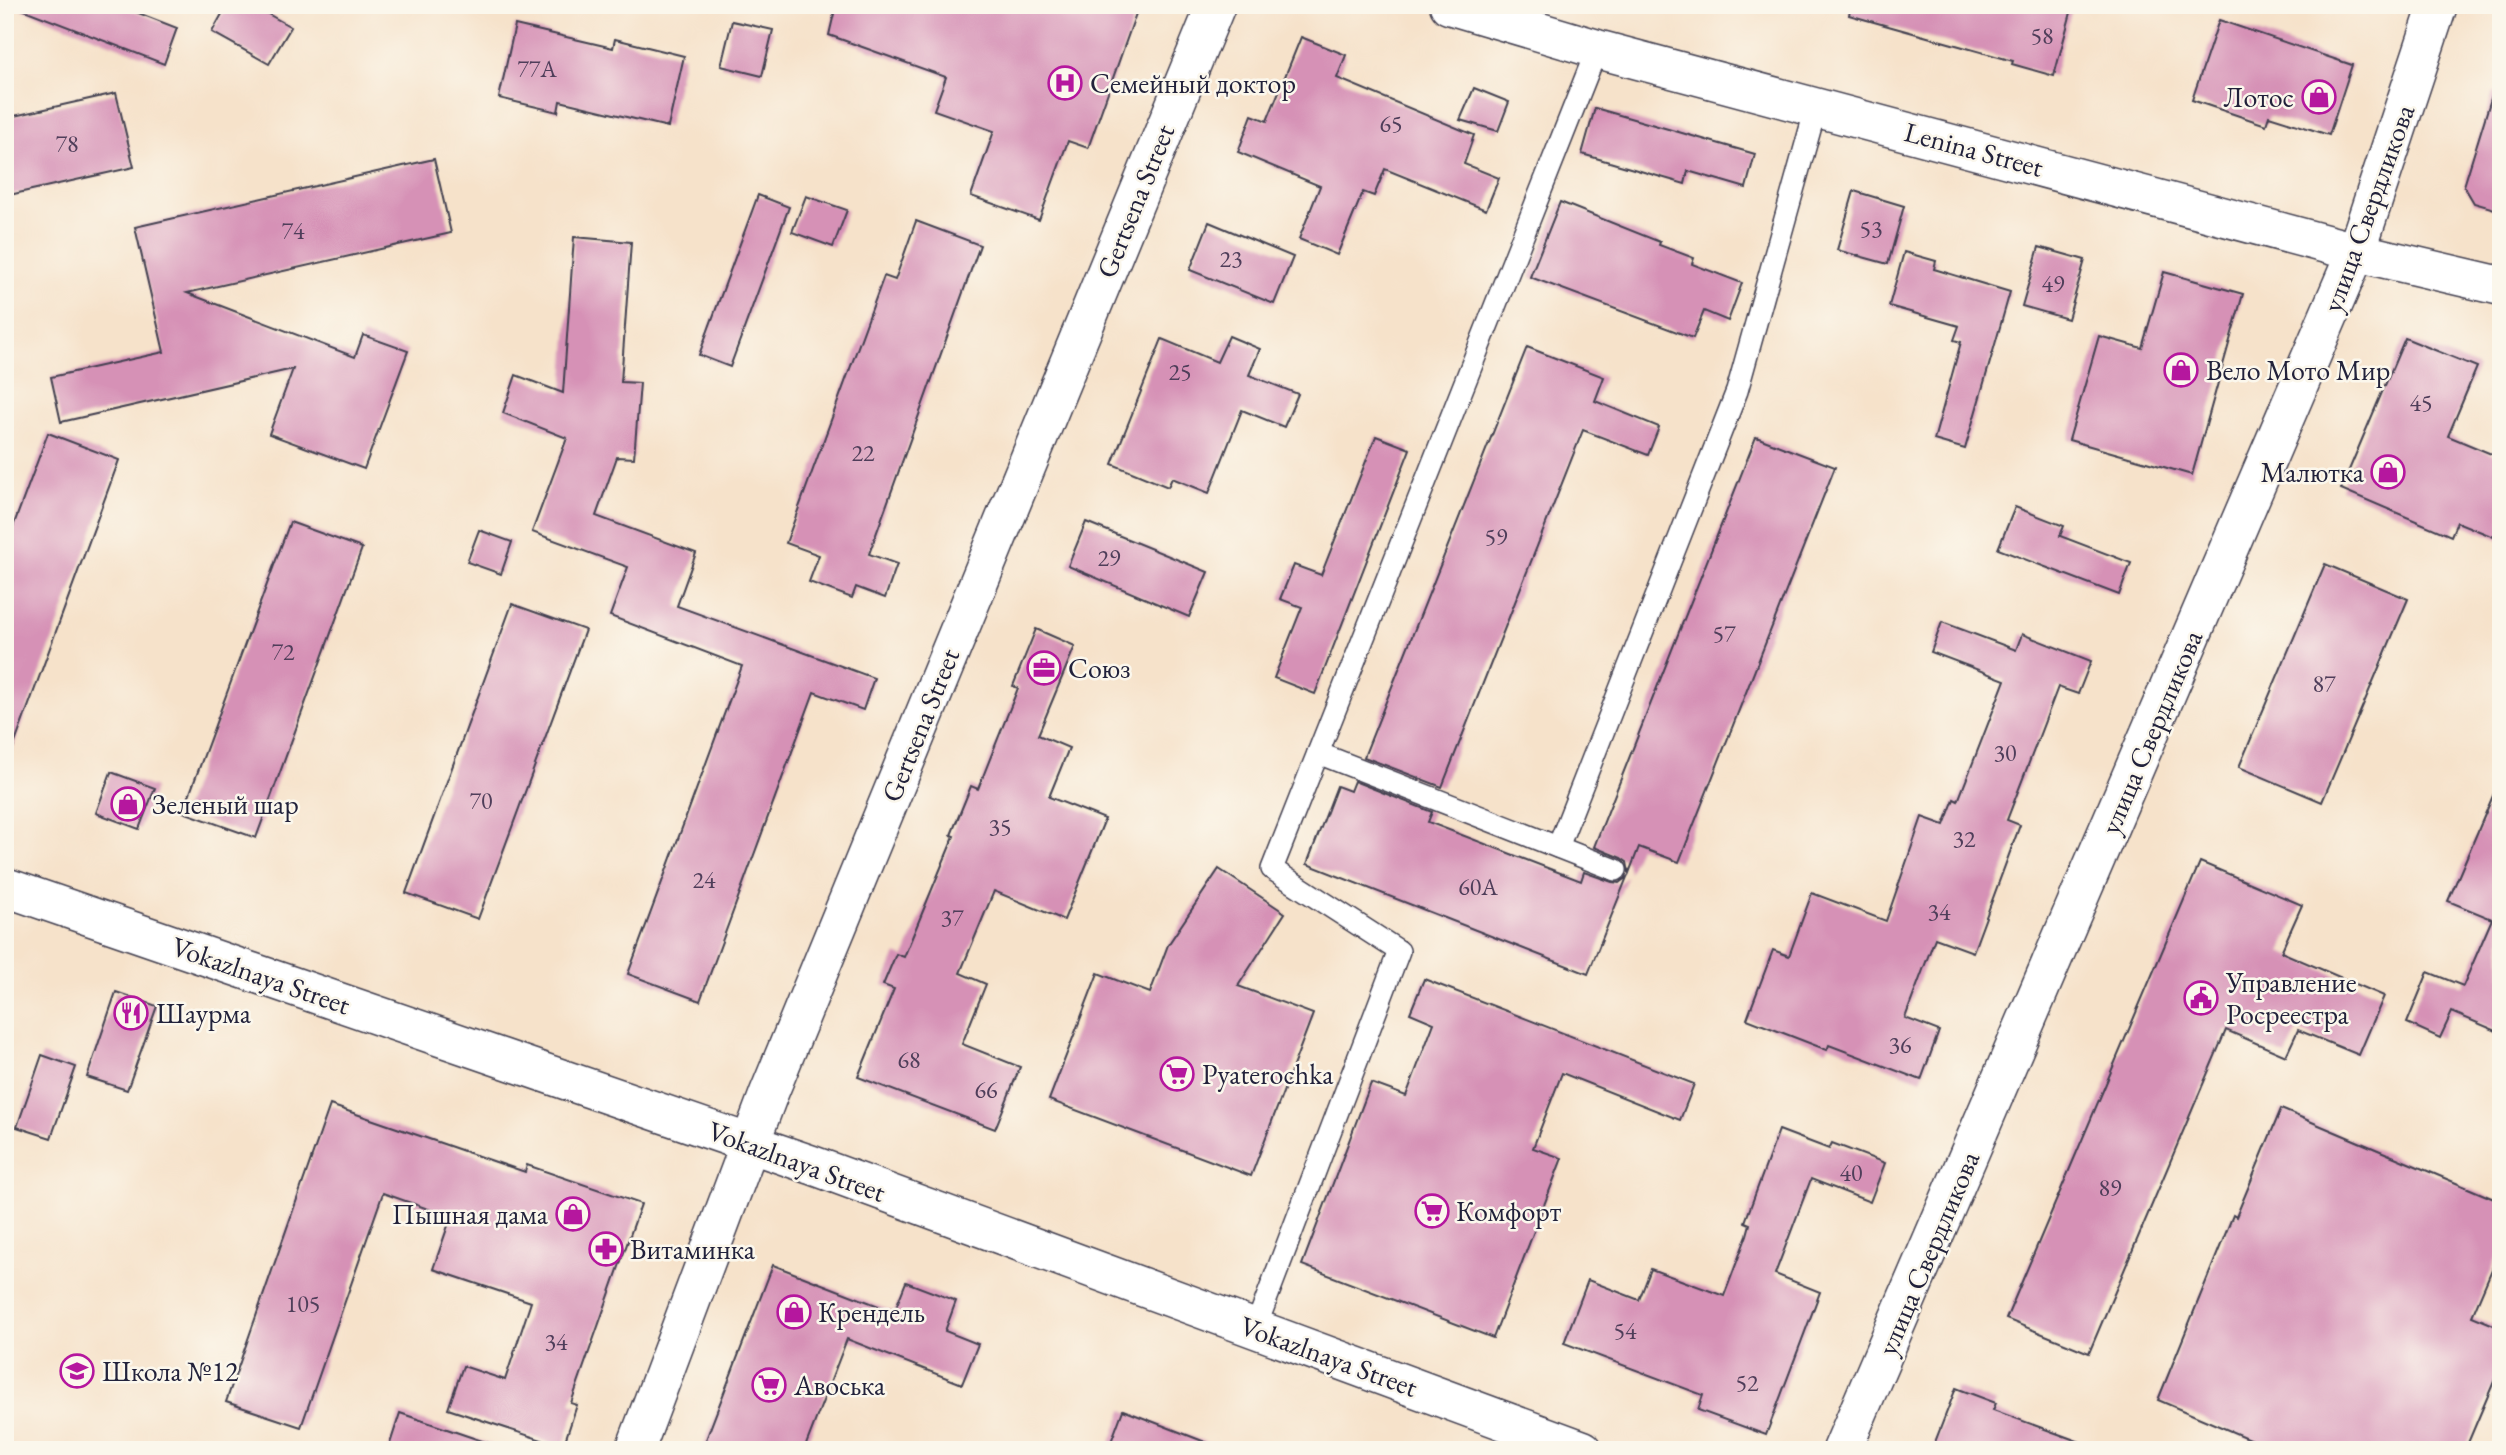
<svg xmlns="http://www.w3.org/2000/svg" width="2506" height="1455" font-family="'EB Garamond',serif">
<rect width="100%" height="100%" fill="#fbf7ec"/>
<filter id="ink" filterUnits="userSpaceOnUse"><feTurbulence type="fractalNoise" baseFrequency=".0143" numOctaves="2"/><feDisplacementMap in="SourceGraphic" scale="14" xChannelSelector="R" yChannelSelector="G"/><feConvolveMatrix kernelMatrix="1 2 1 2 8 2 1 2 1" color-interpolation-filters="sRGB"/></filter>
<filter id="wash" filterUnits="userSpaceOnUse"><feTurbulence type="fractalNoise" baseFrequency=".00686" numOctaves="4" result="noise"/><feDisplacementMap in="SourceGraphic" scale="28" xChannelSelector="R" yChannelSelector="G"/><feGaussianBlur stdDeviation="1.57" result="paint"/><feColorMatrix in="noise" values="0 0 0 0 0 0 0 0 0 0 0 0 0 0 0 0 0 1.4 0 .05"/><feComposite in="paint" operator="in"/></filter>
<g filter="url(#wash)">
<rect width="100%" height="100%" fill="#f6e2ca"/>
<g id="blocks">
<g fill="#d691b6">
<path d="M20 5H118L177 28 164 64 19 8Z"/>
<path d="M227 5H252L291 27 269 64 212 32Z"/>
<path d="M836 5H1139L1088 148 1068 141 1039 220 971 196 994 131 934 110 946 77 829 35Z"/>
<path d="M1851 5H2073L2054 76 2012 64 2013 61 1849 15Z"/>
<path d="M2219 20 2352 65 2329 135 2269 116 2266 125 2192 100Z"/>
<path d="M732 21 773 30 762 76 721 66Z"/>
<path d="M515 25 613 48 615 39 684 56 668 127 560 101 558 112 499 98Z"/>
<path d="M1301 37 1346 55 1337 78 1474 135 1464 164 1499 178 1486 210 1385 169 1374 196 1363 192 1337 255 1299 239 1320 186 1238 152 1252 115 1267 121Z"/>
<path d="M1474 88 1509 102 1498 131 1460 120Z"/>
<path d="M2493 92 2501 93V211L2474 203 2464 186Z"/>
<path d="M116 93 134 167 5 196V118Z"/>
<path d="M1595 108 1755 154 1746 188 1688 171 1685 184 1582 154Z"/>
<path d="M434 159 451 233 187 293 355 357 363 335 408 351 364 469 269 434 293 369 61 422 51 377 164 352 135 227Z"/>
<path d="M1854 191 1904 206 1888 264 1837 250Z"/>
<path d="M758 195 789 207 730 367 699 355Z"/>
<path d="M806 196 847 210 833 247 792 232Z"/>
<path d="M1560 202 1660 242 1659 245 1694 258 1692 264 1742 283 1728 321 1704 311 1693 338 1530 277Z"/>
<path d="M916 221 980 245 869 554 897 564 885 598 856 587 852 598 809 582 819 555 786 543 884 276 895 280Z"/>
<path d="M1209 222 1293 257 1274 304 1190 270Z"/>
<path d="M574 237 631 242 621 382 640 383 634 458 617 457 596 516 696 553 677 606 874 678 863 710 814 692 700 1001 628 974 742 666 610 616 628 567 532 532 567 438 503 413 516 375 563 393Z"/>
<path d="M2039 247 2085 260 2068 319 2022 306Z"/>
<path d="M1904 252 1936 261 1934 269 2010 292 1965 449 1934 440 1961 342 1954 340 1959 326 1889 306Z"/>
<path d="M2164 272 2243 294 2192 475 2069 440 2099 336 2142 348Z"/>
<path d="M1229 336 1260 349 1249 375 1298 394 1284 427 1242 410 1209 493 1172 478 1168 487 1112 464 1162 339 1217 362Z"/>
<path d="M2405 338 2477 367 2448 436 2501 458V540L2457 522 2451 536 2341 489Z"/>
<path d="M1527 347 1604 377 1595 401 1659 427 1648 455 1583 430 1442 787 1364 757Z"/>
<path d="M48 433 119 460 9 759H5V548Z"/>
<path d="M1376 436 1410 449 1315 694 1274 678 1302 607 1280 599 1294 565 1321 575Z"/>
<path d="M1756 437 1835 467 1679 862 1639 847 1629 873 1627 862 1621 858 1594 847Z"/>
<path d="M2015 507 2064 526 2060 536 2131 563 2119 595 1998 549Z"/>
<path d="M290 522 362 548 256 838 183 812Z"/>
<path d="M1086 522 1208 572 1189 617 1068 566Z"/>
<path d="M479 530 512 542 501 574 467 562Z"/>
<path d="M2325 564 2408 599 2322 802 2239 767Z"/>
<path d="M512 604 585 630 478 919 406 893Z"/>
<path d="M1942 622 2016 650 2022 634 2091 661 2078 694 2058 687 2007 820 2020 825 1973 952 1935 938 1905 1018 1939 1031 1921 1080 1829 1045 1827 1050 1747 1019 1773 950 1789 956 1812 893 1886 921 1922 817 1944 825 1954 799 1958 801 2005 680 1931 652Z"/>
<path d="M1036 629 1075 646 1038 735 1069 748 1049 797 1105 819 1064 920 994 891 960 973 986 984 962 1044 1020 1067 995 1129 858 1077 894 989 883 985 896 954 904 957 954 836 951 835 971 786 978 789 1018 688 1013 686Z"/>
<path d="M111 772 155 788 139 829 96 813Z"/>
<path d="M2501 777V1033L2452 1012 2440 1038 2407 1023 2428 972 2463 986 2492 919 2448 901Z"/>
<path d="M1354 781 1432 812 1428 822 1581 881 1584 872 1612 882 1619 883 1627 877 1588 974 1307 864 1337 786 1350 791Z"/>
<path d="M2200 862 2302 905 2281 952 2384 996 2359 1055 2298 1030 2286 1056 2226 1030 2089 1353 2006 1319Z"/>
<path d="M1219 869 1285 913 1238 986 1313 1014 1251 1176 1049 1100 1098 973 1150 993 1168 945Z"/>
<path d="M1424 979 1694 1084 1680 1120 1562 1073 1533 1148 1562 1158 1493 1338 1302 1265 1371 1083 1406 1096 1434 1023 1410 1013Z"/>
<path d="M116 992 157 1006 127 1090 87 1077Z"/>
<path d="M42 1055 76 1067 51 1138 17 1127Z"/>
<path d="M330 1105 525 1172 527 1165 641 1204 571 1403 577 1405 563 1447 448 1409 463 1366 505 1380 531 1302 433 1269 451 1217 383 1193 301 1427 226 1402Z"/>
<path d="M2281 1109 2501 1202V1248L2472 1316 2501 1328V1365L2465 1450H2275L2158 1400 2233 1215 2236 1217Z"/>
<path d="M1779 1130 1829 1149 1832 1143 1885 1163 1870 1202 1811 1179 1775 1274 1820 1292 1766 1435 1698 1410 1703 1395 1564 1343 1588 1280 1639 1300 1651 1269 1724 1296 1747 1235 1750 1224 1745 1222Z"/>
<path d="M773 1265 894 1312 906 1282 956 1301 945 1331 978 1344 962 1384 847 1339 804 1450H702Z"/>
<path d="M1956 1388 1996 1403 1993 1410 2091 1446 2090 1450H1932Z"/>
<path d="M1123 1410 1218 1447V1450H1108Z"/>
<path d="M400 1413 491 1444 490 1450H388Z"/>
</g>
</g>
</g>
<g filter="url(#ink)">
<use href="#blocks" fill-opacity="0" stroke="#423f50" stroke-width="2"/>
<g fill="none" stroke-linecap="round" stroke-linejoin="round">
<defs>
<g id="service">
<path d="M1318 753 1616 870"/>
<path d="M1558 847 1737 391 1816 108"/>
<path d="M1255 1329 1399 951 1272 869 1597 49"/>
</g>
<g id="minor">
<path d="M5 887 812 1165 1583 1450"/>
<path d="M1842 1450 2356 252 2438 5"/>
</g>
<path id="tertiary" d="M635 1450 769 1093 1216 5"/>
<path id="secondary" d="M1449 5 1597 49 2356 252 2501 286"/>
</defs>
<use href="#service" stroke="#423f50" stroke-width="24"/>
<use href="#minor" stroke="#423f50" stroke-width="41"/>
<use href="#tertiary" stroke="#423f50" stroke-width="41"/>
<use href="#secondary" stroke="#423f50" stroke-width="41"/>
<use href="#service" stroke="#fff" stroke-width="21"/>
<use href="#minor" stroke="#fff" stroke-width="38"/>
<use href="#tertiary" stroke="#fff" stroke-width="38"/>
<use href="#secondary" stroke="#fff" stroke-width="38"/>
</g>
</g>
<defs>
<symbol id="hospital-ring" viewBox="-11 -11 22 22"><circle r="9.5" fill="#fbf7ec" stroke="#b5179e" stroke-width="1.5"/><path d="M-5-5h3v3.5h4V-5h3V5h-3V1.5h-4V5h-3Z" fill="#b5179e"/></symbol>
<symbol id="shop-ring" viewBox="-11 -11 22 22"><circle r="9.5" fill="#fbf7ec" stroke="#b5179e" stroke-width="1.5"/><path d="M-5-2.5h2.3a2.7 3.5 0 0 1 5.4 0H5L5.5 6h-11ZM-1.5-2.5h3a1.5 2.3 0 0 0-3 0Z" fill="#b5179e"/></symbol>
<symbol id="office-ring" viewBox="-11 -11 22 22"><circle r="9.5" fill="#fbf7ec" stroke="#b5179e" stroke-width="1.5"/><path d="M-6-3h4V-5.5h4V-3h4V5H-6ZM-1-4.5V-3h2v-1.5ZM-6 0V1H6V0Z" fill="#b5179e"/></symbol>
<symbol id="civic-ring" viewBox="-11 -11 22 22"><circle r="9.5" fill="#fbf7ec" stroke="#b5179e" stroke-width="1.5"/><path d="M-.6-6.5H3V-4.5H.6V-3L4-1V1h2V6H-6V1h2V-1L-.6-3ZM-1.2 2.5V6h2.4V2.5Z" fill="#b5179e"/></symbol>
<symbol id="restaurant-ring" viewBox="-11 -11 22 22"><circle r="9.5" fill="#fbf7ec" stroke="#b5179e" stroke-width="1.5"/><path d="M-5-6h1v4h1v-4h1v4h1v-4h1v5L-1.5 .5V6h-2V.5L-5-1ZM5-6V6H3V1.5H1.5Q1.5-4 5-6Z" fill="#b5179e"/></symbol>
<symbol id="supermarket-ring" viewBox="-11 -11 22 22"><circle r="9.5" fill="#fbf7ec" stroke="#b5179e" stroke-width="1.5"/><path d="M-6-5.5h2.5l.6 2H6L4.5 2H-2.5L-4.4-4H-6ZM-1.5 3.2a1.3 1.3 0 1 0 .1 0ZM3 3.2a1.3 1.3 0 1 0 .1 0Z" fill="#b5179e"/></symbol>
<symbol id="pharmacy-ring" viewBox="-11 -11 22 22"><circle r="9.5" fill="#fbf7ec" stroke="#b5179e" stroke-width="1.5"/><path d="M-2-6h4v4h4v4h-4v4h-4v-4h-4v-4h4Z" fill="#b5179e"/></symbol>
<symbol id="school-ring" viewBox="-11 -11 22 22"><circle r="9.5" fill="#fbf7ec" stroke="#b5179e" stroke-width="1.5"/><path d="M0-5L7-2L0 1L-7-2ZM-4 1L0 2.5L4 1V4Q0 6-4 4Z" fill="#b5179e"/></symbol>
</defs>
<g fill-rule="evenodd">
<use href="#hospital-ring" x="1046" y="64" width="38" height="38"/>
<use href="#shop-ring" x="2300" y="78" width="38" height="38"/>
<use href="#shop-ring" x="2162" y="351" width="38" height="38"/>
<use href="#shop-ring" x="2369" y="453" width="38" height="38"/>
<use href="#office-ring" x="1025" y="649" width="38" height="38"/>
<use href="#shop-ring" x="109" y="785" width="38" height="38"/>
<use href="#civic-ring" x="2182" y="979" width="38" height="38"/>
<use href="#restaurant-ring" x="112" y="994" width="38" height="38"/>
<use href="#supermarket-ring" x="1158" y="1055" width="38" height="38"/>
<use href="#supermarket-ring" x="1413" y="1192" width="38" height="38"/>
<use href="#shop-ring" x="554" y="1195" width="38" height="38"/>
<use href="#pharmacy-ring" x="587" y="1230" width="38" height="38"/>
<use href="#shop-ring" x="775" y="1293" width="38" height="38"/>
<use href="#school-ring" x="58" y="1352" width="38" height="38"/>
<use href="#supermarket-ring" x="750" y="1366" width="38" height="38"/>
</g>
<g text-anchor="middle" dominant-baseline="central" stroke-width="5" stroke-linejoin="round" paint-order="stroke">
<g font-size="24" fill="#4f3e5a">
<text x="2042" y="35">58</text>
<text x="537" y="68">77А</text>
<text x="1391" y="123">65</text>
<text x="67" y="143">78</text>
<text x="1871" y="228">53</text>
<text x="293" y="230">74</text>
<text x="1231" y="258">23</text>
<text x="2053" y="283">49</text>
<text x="1180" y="371">25</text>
<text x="2421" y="402">45</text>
<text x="863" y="452">22</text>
<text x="1496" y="536">59</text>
<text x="1109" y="557">29</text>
<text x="1724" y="633">57</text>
<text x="283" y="651">72</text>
<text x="2324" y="683">87</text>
<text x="2005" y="752">30</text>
<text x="481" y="800">70</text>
<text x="1000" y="826">35</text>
<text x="1964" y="838">32</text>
<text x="704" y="879">24</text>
<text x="1478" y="886">60А</text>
<text x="1939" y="911">34</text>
<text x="952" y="917">37</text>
<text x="1900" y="1044">36</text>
<text x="909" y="1059">68</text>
<text x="986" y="1089">66</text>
<text x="1851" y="1172">40</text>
<text x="2110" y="1187">89</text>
<text x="303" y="1303">105</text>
<text x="1625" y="1330">54</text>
<text x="556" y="1341">34</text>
<text x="1747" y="1382">52</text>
</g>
<g font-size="28" fill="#22223b" stroke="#fbf7ec" text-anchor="start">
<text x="1090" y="83">Семейный доктор</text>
<text x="2294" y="97" text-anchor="end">Лотос</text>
<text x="2206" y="370">Вело Мото Мир</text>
<text x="2364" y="472" text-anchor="end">Малютка</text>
<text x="1068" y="668">Союз</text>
<text x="152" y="804">Зеленый шар</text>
<text x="2226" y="982">Управление<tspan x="2226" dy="32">Росреестра</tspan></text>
<text x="156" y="1013">Шаурма</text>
<text x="1202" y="1074">Pyaterochka</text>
<text x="1456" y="1211">Комфорт</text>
<text x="548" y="1214" text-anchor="end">Пышная дама</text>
<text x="630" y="1249">Витаминка</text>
<text x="818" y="1312">Крендель</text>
<text x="102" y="1371">Школа №12</text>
<text x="794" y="1385">Авоська</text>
</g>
<g font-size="28" fill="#22223b" stroke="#fbf7ec">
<text transform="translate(1974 149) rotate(15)">Lenina Street</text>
<text transform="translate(1135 201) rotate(-68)">Gertsena Street</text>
<text transform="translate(2368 208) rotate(-70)">улица Свердликова</text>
<text transform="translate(920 725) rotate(-68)">Gertsena Street</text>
<text transform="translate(2151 732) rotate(-67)">улица Свердликова</text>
<text transform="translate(261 975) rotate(19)">Vokazlnaya Street</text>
<text transform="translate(797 1161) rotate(20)">Vokazlnaya Street</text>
<text transform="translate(1928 1253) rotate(-67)">улица Свердликова</text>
<text transform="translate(1329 1356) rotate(20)">Vokazlnaya Street</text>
</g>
</g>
<rect width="2506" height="1455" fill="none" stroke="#fbf7ec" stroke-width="28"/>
</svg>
